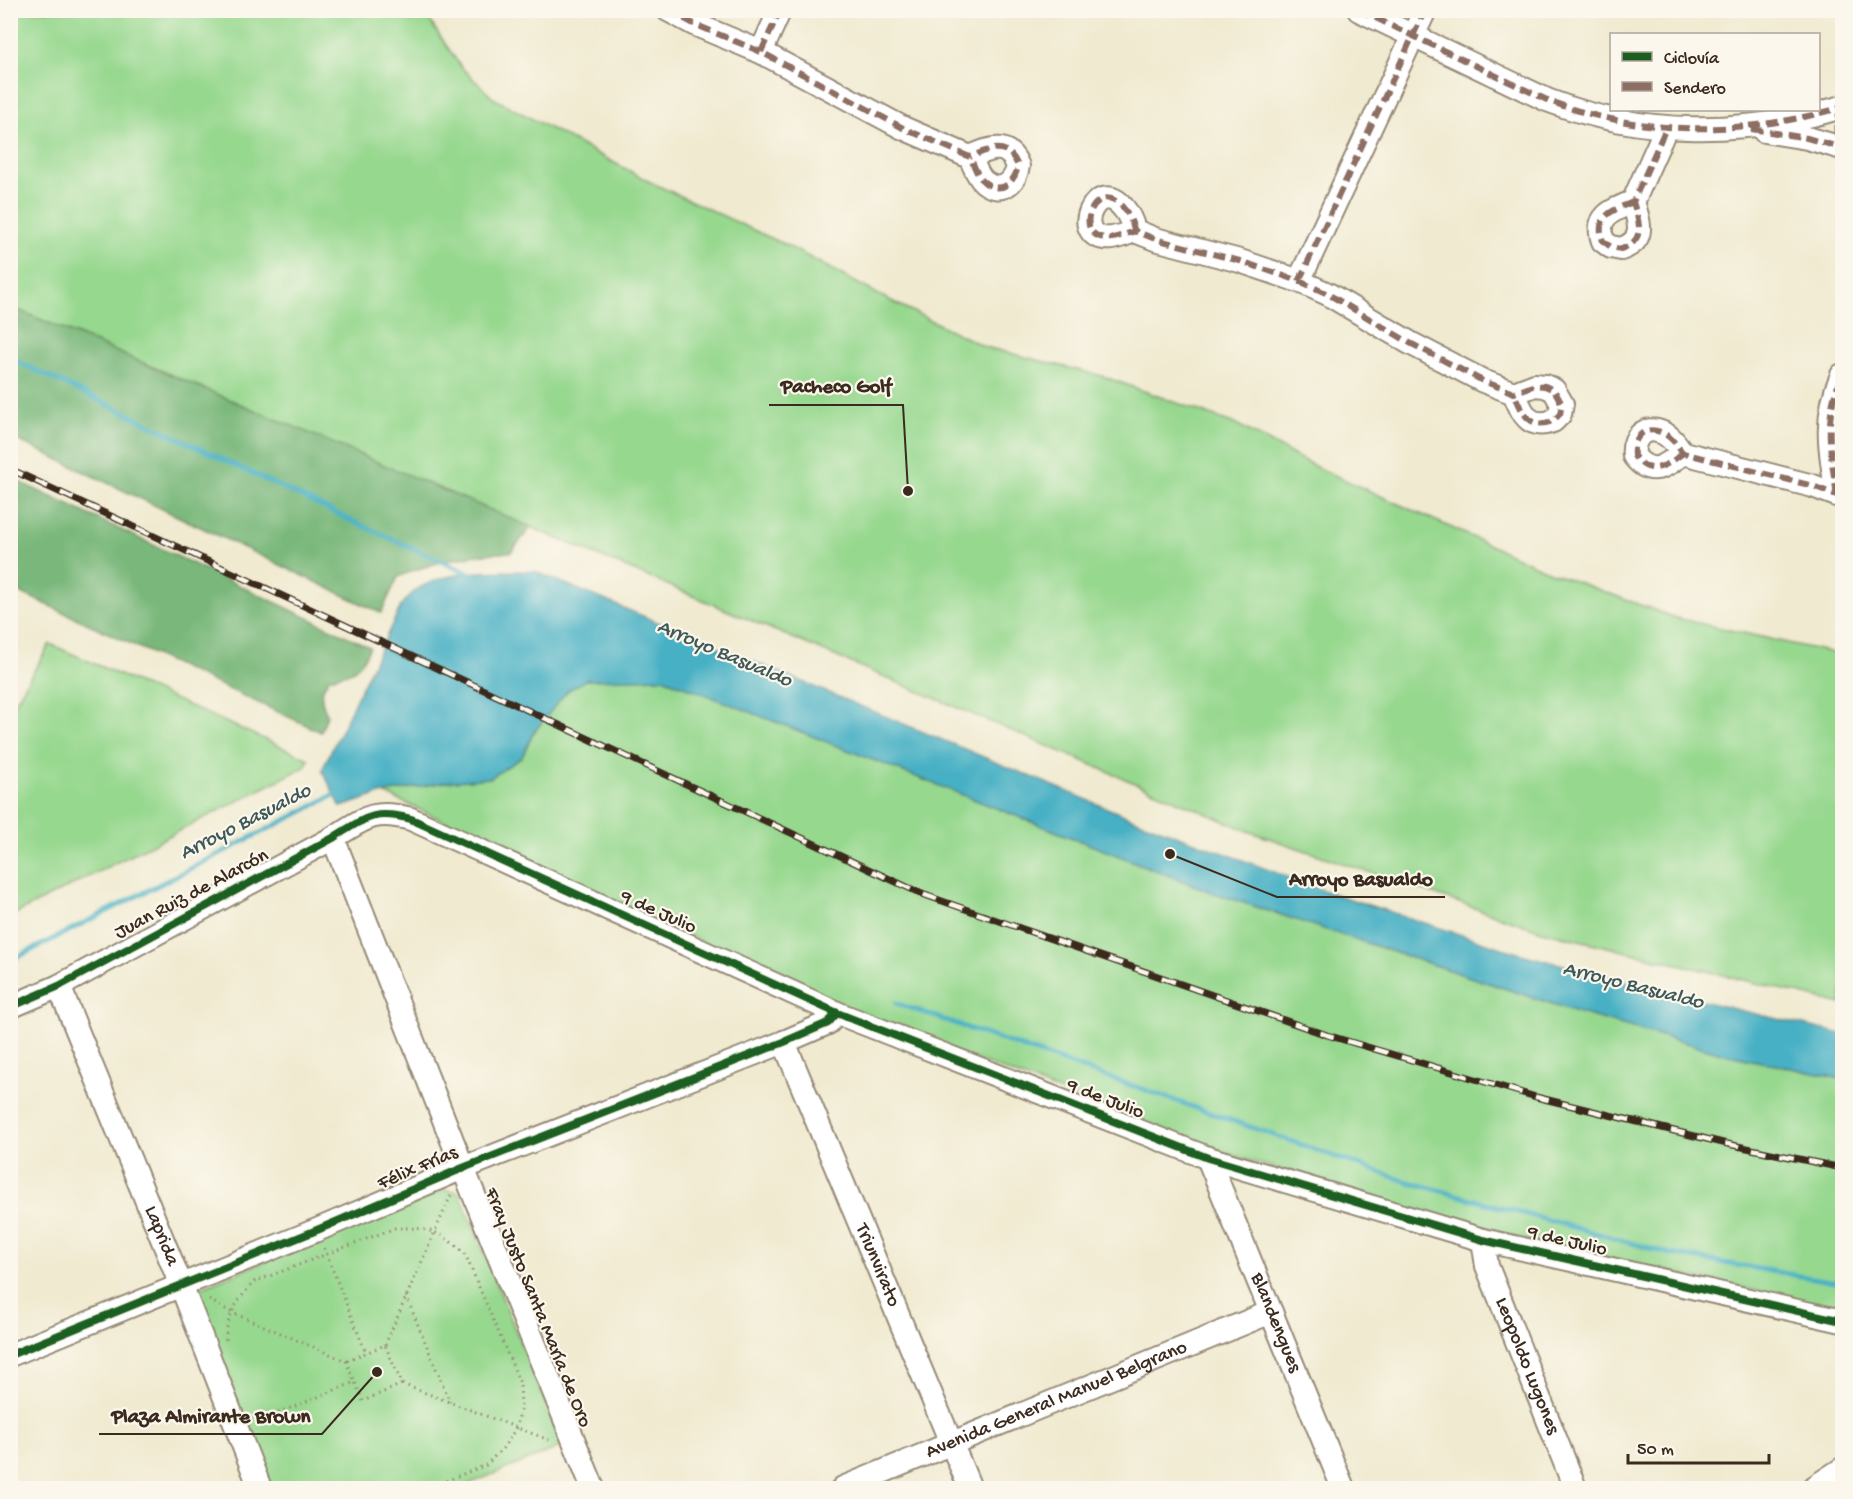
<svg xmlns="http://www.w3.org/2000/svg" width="1853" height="1499" font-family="'Gochi Hand',sans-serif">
<rect width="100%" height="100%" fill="#fbf7ec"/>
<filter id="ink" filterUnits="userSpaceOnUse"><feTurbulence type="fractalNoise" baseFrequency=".0167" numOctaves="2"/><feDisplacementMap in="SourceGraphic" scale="12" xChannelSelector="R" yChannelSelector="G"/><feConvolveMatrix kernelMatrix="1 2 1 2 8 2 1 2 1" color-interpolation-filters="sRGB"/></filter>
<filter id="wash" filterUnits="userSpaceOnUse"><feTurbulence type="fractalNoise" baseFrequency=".008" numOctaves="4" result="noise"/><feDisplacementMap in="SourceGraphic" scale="24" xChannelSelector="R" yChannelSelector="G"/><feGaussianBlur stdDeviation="1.35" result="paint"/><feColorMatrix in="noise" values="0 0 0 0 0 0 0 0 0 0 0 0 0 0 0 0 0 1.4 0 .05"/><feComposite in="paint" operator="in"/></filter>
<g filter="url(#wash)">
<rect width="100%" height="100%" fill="#f0ead0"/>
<g fill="#97d88f" stroke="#698156" stroke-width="1.5">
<path d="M10 11H425L435 29 461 67 493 98 650 182 788 246 881 296 985 347 1102 376 1238 425 1316 467 1550 572 1676 618 1842 655V1004L1542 931 1248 831 11 307Z"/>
<path d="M50 644 309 759 305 767 11 916V709Z"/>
<path d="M663 678 1214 893 1580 1013 1729 1055 1842 1079V1310L1467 1227 1209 1148 862 1017 384 793 445 782 490 777 522 757 534 732 566 691 585 680Z"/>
<path d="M443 1190 458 1192 462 1199 563 1446 459 1488H266L192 1293 197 1289Z"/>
</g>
<g fill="#79b87a" stroke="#5a714c" stroke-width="1.5">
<path d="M10 307H11L531 527 511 552C473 554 434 561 398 577L381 613 11 437Z"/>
<path d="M11 478 370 647C360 670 353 673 329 678 319 693 320 698 327 715L321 732 11 588Z"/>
</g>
<path fill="#46b0c4" stroke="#406d71" stroke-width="1.5" d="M534 571 1131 818 1322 890 1521 954 1726 1007 1842 1034V1079L1729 1055 1580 1013 1214 893 663 678 585 680 567 691 534 732 522 757 490 778 445 782 380 794 341 807 322 770 402 604C407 599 413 592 419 588 453 568 496 572 534 571Z"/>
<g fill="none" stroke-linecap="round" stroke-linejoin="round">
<g stroke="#46b0c4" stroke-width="5">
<path d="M10 358 350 520 474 576"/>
<path d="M10 961 340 792"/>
<path d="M896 1003 1402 1180 1671 1254 1842 1283"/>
</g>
</g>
</g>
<g filter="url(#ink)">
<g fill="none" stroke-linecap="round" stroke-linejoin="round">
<defs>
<g id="minor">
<path d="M668 10 694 24 761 52 903 128 970 157C974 165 977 176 984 182 1001 195 1015 183 1018 166 1007 140 990 149 970 157"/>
<path d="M1359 10 1547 100C1642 137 1745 136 1842 107"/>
<path d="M761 52 780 10"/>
<path d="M1764 131 1807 138 1842 148"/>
<path d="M1633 202C1613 210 1594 216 1603 241L1611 247 1621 249C1647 240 1639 222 1633 202L1666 128"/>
<path d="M1135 231C1132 224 1130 216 1125 210 1097 171 1066 242 1112 238 1120 237 1128 233 1135 231L1155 239 1240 261 1299 281 1328 294 1410 343 1483 381 1514 393 1535 385 1545 386 1554 390 1562 404 1560 414 1553 421C1528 430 1522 412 1514 393"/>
<path d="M1299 281 1425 10"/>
<path d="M1683 453C1666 466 1651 478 1634 456 1632 438 1644 424 1663 433 1672 437 1677 446 1683 453L1813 486 1842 497"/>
<path d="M1837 495C1830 451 1823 418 1842 375"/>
<path d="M333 838 463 1168 593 1488"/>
<path id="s1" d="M59 986 181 1285 260 1488"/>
<path d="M10 1007 59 986 333 838C365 818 373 809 411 819L837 1013 1208 1158 1483 1240 1842 1321"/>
<path id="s2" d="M784 1042 970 1488"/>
<path id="s3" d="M1208 1158 1343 1488"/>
<path id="s4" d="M1483 1240 1487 1266 1575 1488"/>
<path d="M10 1355 317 1230 463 1168 784 1042 828 1023 837 1013"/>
<path id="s5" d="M843 1488 1271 1312"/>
<path d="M1813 1488 1842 1469"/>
</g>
</defs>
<use href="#minor" stroke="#968a77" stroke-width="26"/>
<g stroke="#968a77" stroke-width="3" stroke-dasharray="1.5 4.5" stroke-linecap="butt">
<path d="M324 1248 366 1353"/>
<path d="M406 1296 450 1402"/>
<path d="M209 1300 231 1312 346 1361 363 1401 402 1384 385 1345 346 1361"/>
<path d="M226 1340C226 1316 238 1299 254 1282L395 1228C429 1227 440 1231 465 1254L520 1383 521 1408 516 1428 504 1447 486 1465 428 1488"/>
<path d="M385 1345 451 1195"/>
<path d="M402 1384 552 1441"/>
<path d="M256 1422 355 1382"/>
</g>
<use href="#minor" stroke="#fff" stroke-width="22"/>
<defs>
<path id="rail" d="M10 469 922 894 1327 1035 1536 1097 1723 1143 1842 1168"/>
</defs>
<use href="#rail" stroke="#3b2a1e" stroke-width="7"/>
<use href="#rail" stroke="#fbf7ec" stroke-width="4.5" stroke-dasharray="14" stroke-linecap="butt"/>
<g stroke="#8d6e63" stroke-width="6" stroke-dasharray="12 6" stroke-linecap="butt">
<path d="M668 10 694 24 761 52 903 128 970 157C974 165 977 176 984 182 1001 195 1015 183 1018 166 1007 140 990 149 970 157"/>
<path d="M1359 10 1547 100C1642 137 1745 136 1842 107"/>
<path d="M761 52 780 10"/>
<path d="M1842 108C1834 123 1835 133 1842 148"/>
<path d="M1751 129 1807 138 1842 148"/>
<path d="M1633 202C1613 210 1594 216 1603 241L1611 247 1621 249C1647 240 1639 222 1633 202L1666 128"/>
<path d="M1135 231C1132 224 1130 216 1125 210 1097 171 1066 242 1112 238 1120 237 1128 233 1135 231L1155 239 1240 261 1299 281 1328 294 1410 343 1483 381 1514 393 1535 385 1545 386 1554 390 1562 404 1560 414 1553 421C1528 430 1522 412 1514 393"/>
<path d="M1299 281 1425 10"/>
<path d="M1683 453C1666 466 1651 478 1634 456 1632 438 1644 424 1663 433 1672 437 1677 446 1683 453L1813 486 1842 497"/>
<path d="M1837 495C1830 451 1823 418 1842 375"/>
</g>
<defs>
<g id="cycleway">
<path d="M10 1007 59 986 333 838C365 818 373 809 411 819L837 1013 1208 1158 1483 1240 1842 1321"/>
<path d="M10 1355 317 1230 463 1168 784 1042 828 1023 837 1013"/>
</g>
</defs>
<use href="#cycleway" stroke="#fbf7ec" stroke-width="11"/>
<use href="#cycleway" stroke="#1b5e20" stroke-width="8"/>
</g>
</g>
<g text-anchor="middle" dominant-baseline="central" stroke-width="4.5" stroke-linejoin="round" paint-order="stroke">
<g font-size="20" fill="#3b2a1e" stroke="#fbf7ec">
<text transform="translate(192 895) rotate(-28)">Juan Ruiz de Alarcón</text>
<text transform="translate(658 913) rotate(24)">9 de Julio</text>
<text transform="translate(1105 1100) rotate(21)">9 de Julio</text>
<text transform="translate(418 1169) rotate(-23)">Félix Frías</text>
<text stroke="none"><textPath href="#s1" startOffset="270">Laprida</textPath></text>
<text transform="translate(1567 1242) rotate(13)">9 de Julio</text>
<text stroke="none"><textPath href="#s2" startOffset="242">Triunvirato</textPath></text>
<text transform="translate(537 1308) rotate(68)">Fray Justo Santa María de Oro</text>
<text stroke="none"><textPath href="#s3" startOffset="178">Blandengues</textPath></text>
<text stroke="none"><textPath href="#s4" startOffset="134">Leopoldo Lugones</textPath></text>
<text stroke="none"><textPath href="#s5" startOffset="231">Avenida General Manuel Belgrano</textPath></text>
</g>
<g font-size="21" font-style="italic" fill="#3f5958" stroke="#fbf7ec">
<text transform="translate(724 655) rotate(23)">Arroyo Basualdo</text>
<text transform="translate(246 823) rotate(-27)">Arroyo Basualdo</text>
<text transform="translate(1633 987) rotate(14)">Arroyo Basualdo</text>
</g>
</g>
<path fill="none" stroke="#3b2a1e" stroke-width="2" d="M908 491L903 405H769M1170 854L1277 897H1445M377 1372L322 1434H99"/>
<g fill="#3b2a1e" stroke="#fbf7ec" stroke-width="2">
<circle cx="908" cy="491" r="6"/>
<circle cx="1170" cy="854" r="6"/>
<circle cx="377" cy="1372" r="6"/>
</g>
<g font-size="21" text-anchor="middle" font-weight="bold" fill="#3b2a1e" stroke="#fbf7ec" stroke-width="4.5" stroke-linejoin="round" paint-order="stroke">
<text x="836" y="392">Pacheco Golf</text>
<text x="1361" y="885">Arroyo Basualdo</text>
<text x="211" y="1422">Plaza Almirante Brown</text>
</g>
<rect width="1853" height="1499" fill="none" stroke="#fbf7ec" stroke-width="36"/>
<rect x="1610" y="33" width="210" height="78" fill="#fbf7ec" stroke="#aea59a" stroke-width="1.5"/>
<rect x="1622" y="52" width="30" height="9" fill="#1b5e20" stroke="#aea59a" stroke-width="1.5"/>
<text x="1664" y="63" font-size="18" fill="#3b2a1e">Ciclovía</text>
<rect x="1622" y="82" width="30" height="9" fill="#8d6e63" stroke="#aea59a" stroke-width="1.5"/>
<text x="1664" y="93" font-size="18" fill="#3b2a1e">Sendero</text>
<path d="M1628 1454v9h141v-9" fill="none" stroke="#3b2a1e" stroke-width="3"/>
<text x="1637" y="1454" font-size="18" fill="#3b2a1e" stroke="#fbf7ec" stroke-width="4.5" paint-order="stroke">50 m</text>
</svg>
